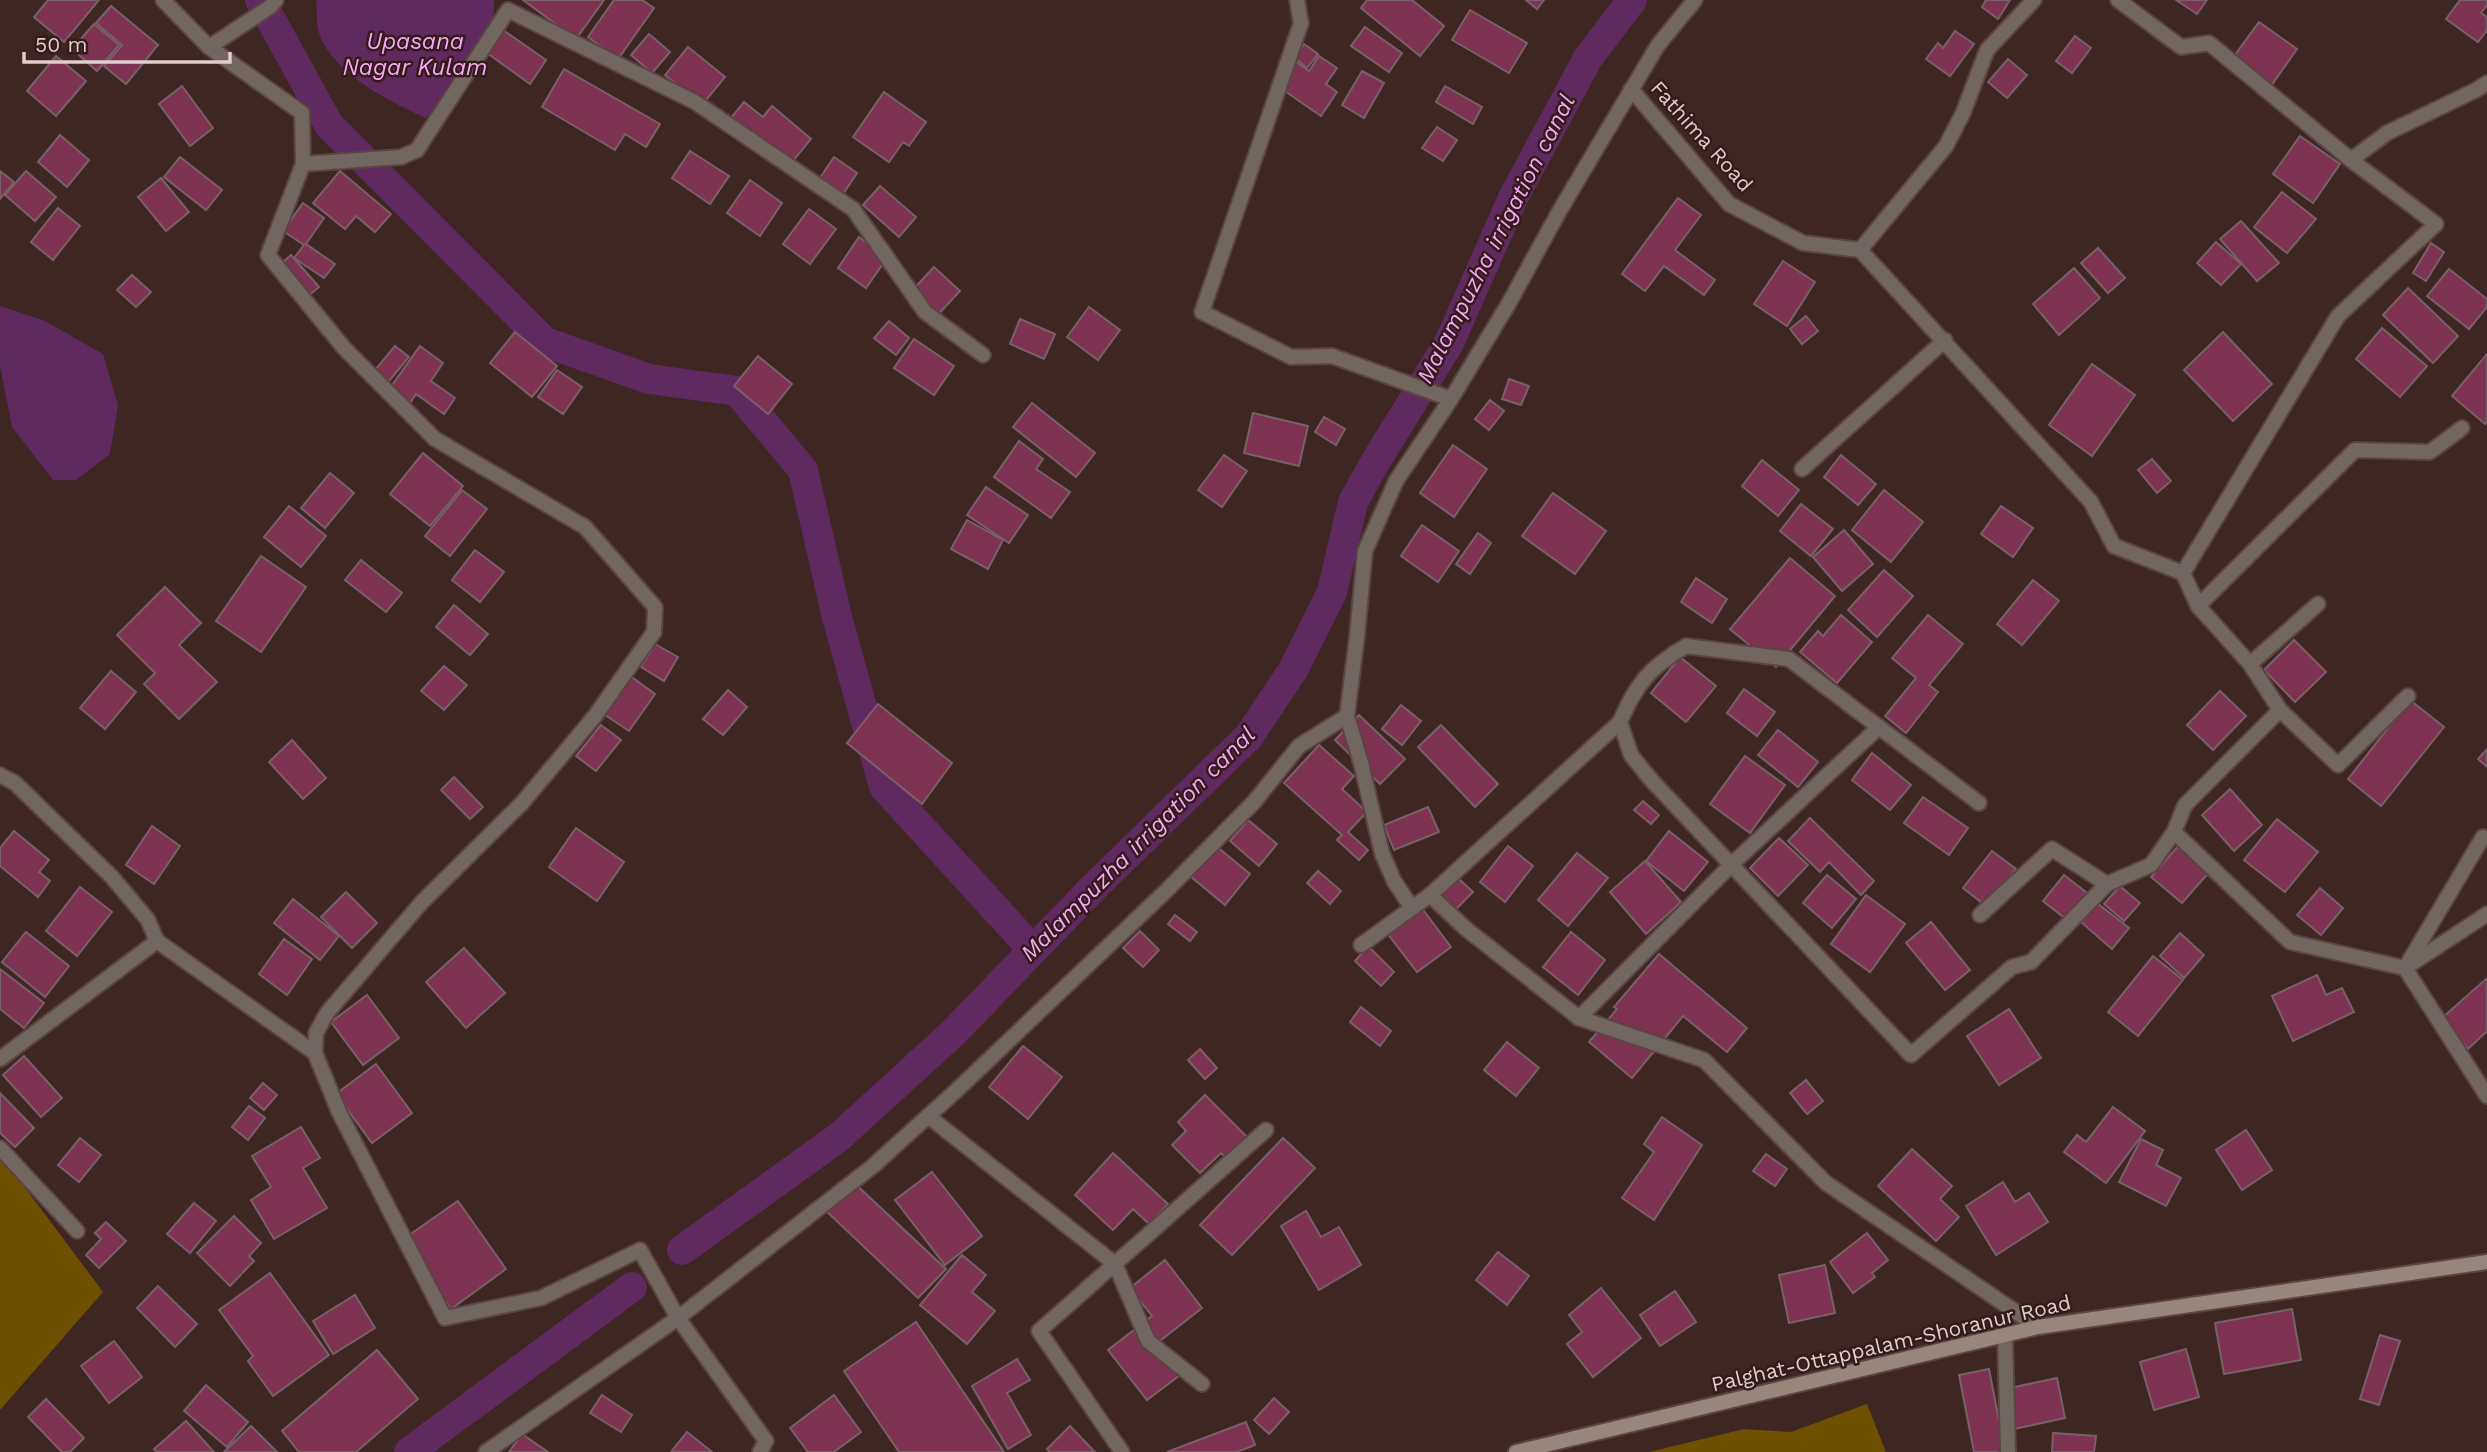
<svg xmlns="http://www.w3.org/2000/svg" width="2487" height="1452" font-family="'Work Sans',sans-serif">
<rect width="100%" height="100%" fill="#3e2623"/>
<g fill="#6f4f00">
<path d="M0 1154 103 1292 0 1410Z"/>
<path d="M1867 1404 1886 1452H1649L1744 1429 1791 1432Z"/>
</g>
<g fill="#602960">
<path d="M316 0H494C498 29 467 81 447 101 441 107 432 112 425 118 388 100 333 74 319 33 316 23 317 10 316 0Z"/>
<path d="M0 306 45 321 103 354 118 405 110 454 76 480H53L12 427 0 366Z"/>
</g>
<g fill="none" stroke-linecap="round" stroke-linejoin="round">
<g stroke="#602960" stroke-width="30">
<path d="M260 0 329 125 545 342 649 379 737 391 803 470 837 617 884 787 1033 950"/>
<path d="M682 1250 839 1137 954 1032 1093 888 1249 736 1293 670 1332 592 1353 502 1377 459 1449 343 1513 198 1588 58 1632 0"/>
<path d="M409 1452 632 1287"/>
</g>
</g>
<g fill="#7d3251" stroke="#795f68" stroke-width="2">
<path d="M48 0H99L64 42 34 17Z"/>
<path d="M523 0H604L576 39Z"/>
<path d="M614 0H642L654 8 618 59 588 37Z"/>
<path d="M1367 0H1412L1444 26 1420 56 1361 8Z"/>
<path d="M1526 0H1544L1537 9Z"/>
<path d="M1986 0H2010L1998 19 1982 7Z"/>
<path d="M2176 0H2207L2197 14Z"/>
<path d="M2460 0H2487V5L2481 13 2487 17V30L2478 42 2446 19Z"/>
<path d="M111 6 158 45 126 84 104 66 122 45 96 23Z"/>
<path d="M1470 10 1527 43 1509 73 1452 40Z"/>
<path d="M2259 22 2297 49 2271 86 2232 59Z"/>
<path d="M94 24 119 45 97 71 72 49Z"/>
<path d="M1365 27 1402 53 1389 72 1351 46Z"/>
<path d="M503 30 546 60 530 84 487 53Z"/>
<path d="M1955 31 1974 44 1950 76 1926 59 1938 43 1943 48Z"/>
<path d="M649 34 670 52 652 73 631 55Z"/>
<path d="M2075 36 2091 48 2072 73 2056 61Z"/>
<path d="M1304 44 1318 54 1307 68 1294 57Z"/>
<path d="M688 47 725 77 702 105 665 75Z"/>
<path d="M56 56 86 81 56 116 27 91Z"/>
<path d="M1319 56 1337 68 1326 84 1337 92 1321 116 1279 87 1296 62 1309 71Z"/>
<path d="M2008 59 2027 75 2007 98 1988 82Z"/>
<path d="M564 69 660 124 646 147 625 134 615 150 542 107Z"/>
<path d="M1362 71 1384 83 1364 118 1342 105Z"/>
<path d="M182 86 213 128 190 146 159 104Z"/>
<path d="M1445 86 1482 107 1473 124 1436 102Z"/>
<path d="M884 92 926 122 909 146 903 142 889 162 853 137Z"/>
<path d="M744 102 763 117 772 106 811 139 788 167 730 119Z"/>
<path d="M1437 127 1457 140 1443 161 1422 148Z"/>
<path d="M60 135 89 160 67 187 38 162Z"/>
<path d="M2300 136 2340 164 2313 203 2273 174Z"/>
<path d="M690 151 729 176 710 204 672 178Z"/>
<path d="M180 157 222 190 206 210 164 177Z"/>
<path d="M834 157 857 173 843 194 820 178Z"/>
<path d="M0 171 14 182 0 199Z"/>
<path d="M26 171 56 197 35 221 5 195Z"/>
<path d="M340 171 391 214 375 232 356 216 345 229 313 203Z"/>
<path d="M161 178 189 212 166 231 138 197Z"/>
<path d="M750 180 782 203 760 236 727 213Z"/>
<path d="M880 186 916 217 899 237 863 205Z"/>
<path d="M2282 192 2316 219 2287 253 2254 227Z"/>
<path d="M1678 198 1701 215 1675 250 1715 280 1704 295 1664 266 1645 291 1622 274Z"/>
<path d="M303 203 324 218 306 244 335 264 324 278 294 258 304 245 283 231Z"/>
<path d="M58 208 80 226 53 260 31 242Z"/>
<path d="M809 209 836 229 810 264 783 244Z"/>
<path d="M2241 221 2279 263 2257 281 2220 239Z"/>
<path d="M859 237 887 258 866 288 838 268Z"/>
<path d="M2216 242 2241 264 2221 285 2197 263Z"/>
<path d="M2431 243 2444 252 2426 281 2413 273Z"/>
<path d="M2098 248 2125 278 2108 293 2081 263Z"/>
<path d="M291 255 319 287 302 301 274 270Z"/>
<path d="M1783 261 1815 282 1787 326 1754 304Z"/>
<path d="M934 267 960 291 933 320 908 295Z"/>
<path d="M2074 268 2100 298 2059 335 2033 304Z"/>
<path d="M2449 269 2487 299V307L2469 329 2427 296Z"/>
<path d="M132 275 151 292 136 307 117 290Z"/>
<path d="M2408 288 2458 336 2433 363 2383 315Z"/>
<path d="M1089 307 1120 330 1098 360 1067 337Z"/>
<path d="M1806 316 1818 331 1802 344 1790 329Z"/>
<path d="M1020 319 1055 334 1044 359 1010 344Z"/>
<path d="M889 321 909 338 896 355 874 338Z"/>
<path d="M2382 328 2427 366 2400 397 2356 359Z"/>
<path d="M515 332 557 366 532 397 490 363Z"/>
<path d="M2223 332 2272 384 2233 421 2184 370Z"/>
<path d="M914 339 954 366 934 395 894 368Z"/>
<path d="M395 346 409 357 389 381 375 370Z"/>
<path d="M420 346 443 363 431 381 455 398 444 414 416 394 410 403 390 388Z"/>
<path d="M2487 354V421L2485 424 2452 396Z"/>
<path d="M758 356 792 384 768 414 734 386Z"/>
<path d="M2092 364 2135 395 2092 456 2049 425Z"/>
<path d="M557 370 582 387 563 414 538 397Z"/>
<path d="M1509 379 1529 386 1521 405 1502 399Z"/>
<path d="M1490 400 1504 411 1489 430 1475 419Z"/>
<path d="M1032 403 1095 453 1076 477 1013 427Z"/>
<path d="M1253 413 1308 426 1299 466 1244 453Z"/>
<path d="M1324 417 1345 429 1336 445 1315 432Z"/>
<path d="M1019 441 1043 459 1036 469 1070 492 1051 518 994 477Z"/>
<path d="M1453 445 1487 469 1454 517 1420 493Z"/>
<path d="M423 453 463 486 430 526 390 494Z"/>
<path d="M1224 455 1247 471 1222 507 1198 490Z"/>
<path d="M1841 455 1876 484 1858 505 1824 477Z"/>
<path d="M2152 459 2171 481 2157 493 2138 470Z"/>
<path d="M1762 460 1799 490 1778 516 1742 486Z"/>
<path d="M330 473 354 493 325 528 301 508Z"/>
<path d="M986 487 1028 515 1009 543 967 515Z"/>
<path d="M462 490 487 509 450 556 425 536Z"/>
<path d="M1884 490 1923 522 1891 562 1852 530Z"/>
<path d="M1553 493 1606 531 1575 574 1522 536Z"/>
<path d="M1801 504 1833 529 1811 556 1780 531Z"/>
<path d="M289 506 326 536 301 567 264 537Z"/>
<path d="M2001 506 2033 528 2013 557 1981 534Z"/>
<path d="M967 520 1003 540 988 569 951 549Z"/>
<path d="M1422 525 1459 551 1438 582 1401 556Z"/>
<path d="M1844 530 1873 564 1842 591 1813 557Z"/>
<path d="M1478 533 1491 543 1470 574 1456 564Z"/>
<path d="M475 550 504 572 480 602 452 580Z"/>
<path d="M261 556 306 587 261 652 216 621Z"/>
<path d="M1790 558 1835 596 1776 667 1730 629Z"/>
<path d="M361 560 402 593 386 612 345 580Z"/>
<path d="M1884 570 1913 596 1877 637 1848 610Z"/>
<path d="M1696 578 1727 599 1712 623 1681 602Z"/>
<path d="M2033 580 2059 601 2022 645 1997 624Z"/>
<path d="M165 587 201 623 179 645 217 682 179 719 144 684 155 673 117 635Z"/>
<path d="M454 605 488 634 470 655 436 627Z"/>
<path d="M1841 615 1872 642 1837 683 1800 652 1818 631 1823 636Z"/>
<path d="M1928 615 1963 644 1929 685 1938 692 1906 733 1885 716 1916 678 1892 658Z"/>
<path d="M2294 640 2326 672 2295 702 2264 670Z"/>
<path d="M655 644 678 657 664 681 641 667Z"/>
<path d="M1680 657 1716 686 1686 722 1651 693Z"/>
<path d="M444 666 467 685 444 710 421 691Z"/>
<path d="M111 671 136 692 105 729 80 708Z"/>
<path d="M629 675 655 694 629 731 602 713Z"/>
<path d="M1744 689 1775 712 1757 736 1727 713Z"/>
<path d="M728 690 747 707 723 735 703 719Z"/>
<path d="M2220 691 2246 716 2213 750 2187 725Z"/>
<path d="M2410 700 2444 727 2381 806 2348 779Z"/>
<path d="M878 704 952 763 922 804 847 743Z"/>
<path d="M1401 705 1421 721 1402 745 1382 729Z"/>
<path d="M1359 715 1405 759 1380 784 1335 740Z"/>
<path d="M601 725 621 740 596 771 576 756Z"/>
<path d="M1441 725 1498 784 1475 807 1418 747Z"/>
<path d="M1778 730 1818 762 1798 787 1758 755Z"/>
<path d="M292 740 326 778 303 799 269 762Z"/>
<path d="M1319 745 1354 776 1342 789 1367 812 1348 832 1368 850 1359 860 1337 840 1342 835 1284 783Z"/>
<path d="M2487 749V767L2478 759Z"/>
<path d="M1872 753 1911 785 1890 810 1852 780Z"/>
<path d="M1745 756 1785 785 1750 833 1710 804Z"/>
<path d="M454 777 483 807 470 819 441 790Z"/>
<path d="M2230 789 2262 825 2234 851 2202 815Z"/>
<path d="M1923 797 1968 828 1949 855 1904 823Z"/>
<path d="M1643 801 1659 815 1651 824 1634 810Z"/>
<path d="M1428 807 1439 832 1394 850 1384 825Z"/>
<path d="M1810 818 1874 881 1861 895 1829 862 1820 872 1788 841Z"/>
<path d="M2277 819 2318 852 2285 892 2244 860Z"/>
<path d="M1248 820 1277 844 1259 866 1230 841Z"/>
<path d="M152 826 180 846 154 884 126 865Z"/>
<path d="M576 828 624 862 597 901 549 867Z"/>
<path d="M14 831 49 860 39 872 50 881 38 897 0 866V848Z"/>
<path d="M1669 831 1708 862 1684 891 1646 861Z"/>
<path d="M1779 838 1808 865 1778 896 1750 868Z"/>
<path d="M2180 844 2211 870 2182 903 2151 877Z"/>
<path d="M1215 845 1250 874 1225 905 1190 876Z"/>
<path d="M1508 846 1533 866 1505 902 1480 882Z"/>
<path d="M1992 851 2016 869 1986 906 1963 888Z"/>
<path d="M1577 853 1608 878 1568 926 1538 900Z"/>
<path d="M1645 861 1681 902 1646 934 1610 892Z"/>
<path d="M1318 871 1341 891 1330 904 1307 883Z"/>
<path d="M1827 875 1856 899 1832 928 1803 903Z"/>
<path d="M2064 875 2087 893 2066 919 2043 901Z"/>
<path d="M1457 877 1473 892 1456 909 1441 895Z"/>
<path d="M2120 886 2140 903 2124 921 2104 904Z"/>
<path d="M80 887 112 912 77 956 46 931Z"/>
<path d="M2320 888 2343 908 2321 935 2297 915Z"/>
<path d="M346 892 377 923 352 948 321 917Z"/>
<path d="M1866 895 1905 924 1870 972 1831 944Z"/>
<path d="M293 899 339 936 320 960 274 923Z"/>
<path d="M2097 903 2129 928 2112 949 2081 922Z"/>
<path d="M1421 907 1451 947 1417 972 1387 933Z"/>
<path d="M1175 915 1197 932 1190 941 1168 924Z"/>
<path d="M1931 922 1970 970 1945 990 1906 943Z"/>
<path d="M1140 931 1159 950 1143 967 1123 948Z"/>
<path d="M26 932 69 966 45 997 2 962Z"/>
<path d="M1571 932 1605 960 1578 995 1543 967Z"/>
<path d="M2180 933 2204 955 2184 978 2160 956Z"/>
<path d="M284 939 312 959 287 995 259 974Z"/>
<path d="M1368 946 1394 972 1381 986 1355 961Z"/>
<path d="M464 948 505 993 466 1028 426 982Z"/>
<path d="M1659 954 1747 1028 1727 1052 1683 1016 1632 1078 1589 1042 1617 1009 1614 1007Z"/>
<path d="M2153 956 2183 980 2138 1036 2108 1012Z"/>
<path d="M0 969 44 1003 24 1028 0 1009Z"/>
<path d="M2317 975 2326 995 2342 988 2354 1012 2293 1041 2272 996Z"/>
<path d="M2487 978V1031L2468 1049 2441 1019Z"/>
<path d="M367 995 399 1038 363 1065 331 1022Z"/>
<path d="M1361 1007 1391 1031 1380 1046 1350 1022Z"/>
<path d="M2009 1009 2041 1058 1999 1085 1967 1036Z"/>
<path d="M1507 1042 1539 1068 1516 1096 1484 1070Z"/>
<path d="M1023 1046 1062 1077 1028 1119 989 1087Z"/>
<path d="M1200 1049 1217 1068 1205 1079 1188 1060Z"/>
<path d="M24 1056 62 1098 41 1117 3 1075Z"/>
<path d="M376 1064 412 1113 372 1143 336 1094Z"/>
<path d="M1806 1080 1823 1101 1807 1114 1790 1093Z"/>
<path d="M263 1083 277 1095 264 1110 250 1098Z"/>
<path d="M0 1093 34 1128 15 1147 0 1133Z"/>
<path d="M1205 1095 1248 1138 1227 1159 1221 1153 1200 1173 1172 1145 1186 1131 1178 1122Z"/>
<path d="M249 1106 265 1118 248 1140 232 1127Z"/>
<path d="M2113 1107 2145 1131 2106 1183 2064 1152 2077 1135 2086 1142Z"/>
<path d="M1662 1117 1702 1145 1654 1220 1622 1198 1654 1152 1644 1144Z"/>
<path d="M301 1127 320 1158 303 1168 327 1208 274 1239 251 1200 271 1187 252 1156Z"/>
<path d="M2246 1130 2272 1170 2242 1190 2216 1150Z"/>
<path d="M80 1138 101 1155 79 1182 58 1165Z"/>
<path d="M1283 1138 1315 1168 1232 1255 1200 1225Z"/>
<path d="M2141 1139 2163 1150 2156 1165 2181 1178 2166 1206 2119 1182Z"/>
<path d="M1912 1149 1952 1186 1940 1199 1959 1217 1936 1241 1878 1186Z"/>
<path d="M1113 1153 1168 1204 1149 1224 1133 1209 1113 1230 1075 1195Z"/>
<path d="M1766 1154 1787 1169 1775 1186 1753 1171Z"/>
<path d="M932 1172 982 1236 945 1265 895 1200Z"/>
<path d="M850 1179 946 1269 918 1298 823 1208Z"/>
<path d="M2003 1182 2015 1202 2029 1193 2048 1222 1996 1255 1966 1206Z"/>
<path d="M458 1201 506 1269 451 1309 402 1240Z"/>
<path d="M194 1203 216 1221 190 1253 167 1234Z"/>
<path d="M1306 1211 1321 1237 1339 1227 1361 1265 1319 1290 1281 1226Z"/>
<path d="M234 1216 261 1243 249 1256 254 1261 230 1286 197 1253Z"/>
<path d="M106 1222 126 1241 99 1268 86 1255 101 1239 95 1233Z"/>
<path d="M1867 1233 1888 1260 1872 1273 1875 1277 1853 1293 1830 1262Z"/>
<path d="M1498 1252 1529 1276 1507 1305 1476 1280Z"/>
<path d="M962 1255 986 1275 972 1292 995 1311 967 1344 920 1305Z"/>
<path d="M1165 1260 1202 1308 1156 1344 1180 1375 1147 1400 1108 1350 1152 1316 1130 1288Z"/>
<path d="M1825 1265 1835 1313 1789 1323 1779 1275Z"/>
<path d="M270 1273 329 1355 273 1396 248 1361 253 1356 219 1310Z"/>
<path d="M158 1286 197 1324 175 1347 137 1308Z"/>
<path d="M1601 1288 1641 1338 1593 1377 1567 1344 1582 1332 1569 1315Z"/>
<path d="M1675 1291 1696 1322 1660 1346 1640 1315Z"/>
<path d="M355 1295 375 1328 333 1354 313 1321Z"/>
<path d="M2292 1309 2301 1360 2224 1374 2215 1323Z"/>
<path d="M916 1322 1004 1452H899L844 1371Z"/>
<path d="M2380 1335 2400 1341 2379 1405 2360 1399Z"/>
<path d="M114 1341 142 1377 109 1403 81 1366Z"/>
<path d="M2186 1349 2199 1397 2154 1410 2140 1362Z"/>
<path d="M377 1350 418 1399 356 1452H299L282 1431Z"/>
<path d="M1017 1359 1030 1380 1007 1393 1031 1435 1008 1449 972 1386Z"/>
<path d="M1989 1369 2005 1452H1974L1959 1375Z"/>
<path d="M2057 1378 2065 1418 2014 1429 2005 1389Z"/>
<path d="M206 1385 248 1422 227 1447 184 1411Z"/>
<path d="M602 1395 632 1415 621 1432 590 1413Z"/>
<path d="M834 1395 861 1432 834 1452H808L790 1428Z"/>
<path d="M1274 1398 1289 1412 1269 1434 1254 1420Z"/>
<path d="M46 1399 84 1438 70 1452H62L28 1417Z"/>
<path d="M186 1421 214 1452H157L154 1449Z"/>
<path d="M1246 1422 1255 1445 1237 1452H1167Z"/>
<path d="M251 1426 277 1452H224Z"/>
<path d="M1070 1426 1095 1452H1050L1047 1449Z"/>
<path d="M687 1432 712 1452H671Z"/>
<path d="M2053 1433 2096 1436 2094 1452H2052Z"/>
<path d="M522 1434 548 1452H509Z"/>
</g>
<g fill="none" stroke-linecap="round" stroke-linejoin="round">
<defs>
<g id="minor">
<path d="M163 0 209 47 302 113 303 164 268 255 344 348 435 439 585 527 655 607 654 632 595 716 522 803 422 902 327 1013 316 1033 315 1053 339 1112 445 1318 541 1298 640 1250 678 1318 766 1441 760 1452"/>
<path d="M1297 0 1301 23 1202 312 1291 357 1332 356 1451 399"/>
<path d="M2034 0 1987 50 1963 113 1946 146 1860 250 2091 502 2114 546 2183 573"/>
<path d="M2118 0 2181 47 2209 43 2351 160 2436 224 2338 316 2183 573 2198 606"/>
<path d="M209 47 270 7 276 0"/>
<path d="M1631 89 1729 204 1803 243 1860 250"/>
<path d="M2351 160 2387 133 2476 90 2487 83"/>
<path d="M303 164 401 157 417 150 508 10 695 102 853 209 925 312 983 355"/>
<path d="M1802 469 1945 340"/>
<path d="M2250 664 2198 606 2355 450 2430 452 2462 428"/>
<path d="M2280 710 2338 765 2408 696"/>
<path d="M1347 716 1361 763 1382 853 1394 881 1412 908"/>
<path d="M1620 722 1430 895 1465 928 1579 1018 1704 1060 1826 1183 2038 1327"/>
<path d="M0 775 15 783 112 877 148 920 157 941 0 1059"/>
<path d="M1979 803 1789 659 1686 646C1650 667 1636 684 1620 722L1631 755 1653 782 1911 1055 2012 967 2031 962 2107 884 2151 865 2174 832 2185 805 2280 710 2250 664 2318 604"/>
<path d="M2174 832 2290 942 2405 968 2487 914"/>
<path d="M2483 837 2405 968 2487 1096"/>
<path d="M1980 915 2052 849 2107 884"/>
<path d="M157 941 315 1053"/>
<path d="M1361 945 1430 895"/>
<path d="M1579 1018 1732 864 1879 727"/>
<path d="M928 1116 1115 1264 1148 1341 1202 1384"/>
<path d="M0 1148 77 1231"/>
<path d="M2005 1335 2008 1452"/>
<path d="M486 1452 678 1318 873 1166 958 1089 1166 891 1254 802 1299 746 1347 716 1357 636 1365 551 1396 481 1451 399 1509 303 1560 210 1658 45 1695 0"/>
<path d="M1122 1452 1039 1331 1266 1130"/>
</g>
<path id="secondary" d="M1516 1452 2038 1327 2487 1262"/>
</defs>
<use href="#minor" stroke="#5b4442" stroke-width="18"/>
<use href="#secondary" stroke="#5b4442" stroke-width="18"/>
<use href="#minor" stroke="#716660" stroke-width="14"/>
<use href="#secondary" stroke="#96867c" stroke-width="14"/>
</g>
<g text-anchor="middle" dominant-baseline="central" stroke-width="5" stroke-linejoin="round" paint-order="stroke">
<g font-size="21" fill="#dfcecd" stroke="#331c1a">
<text transform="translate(1702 136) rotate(48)">Fathima Road</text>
<text transform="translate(1891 1343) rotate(-13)">Palghat-Ottappalam-Shoranur Road</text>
</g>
<g font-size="23" font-style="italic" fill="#f9a7f7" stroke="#331c1a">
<text x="415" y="41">Upasana<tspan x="415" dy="26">Nagar Kulam</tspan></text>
<text transform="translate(1496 239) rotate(-63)">Malampuzha irrigation canal</text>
<text transform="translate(1138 844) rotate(-45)">Malampuzha irrigation canal</text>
</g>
</g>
<path d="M24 52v10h206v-10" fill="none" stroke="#dfcecd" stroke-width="3.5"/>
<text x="35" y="52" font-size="21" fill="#dfcecd" stroke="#331c1a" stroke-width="5" paint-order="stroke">50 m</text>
</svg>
